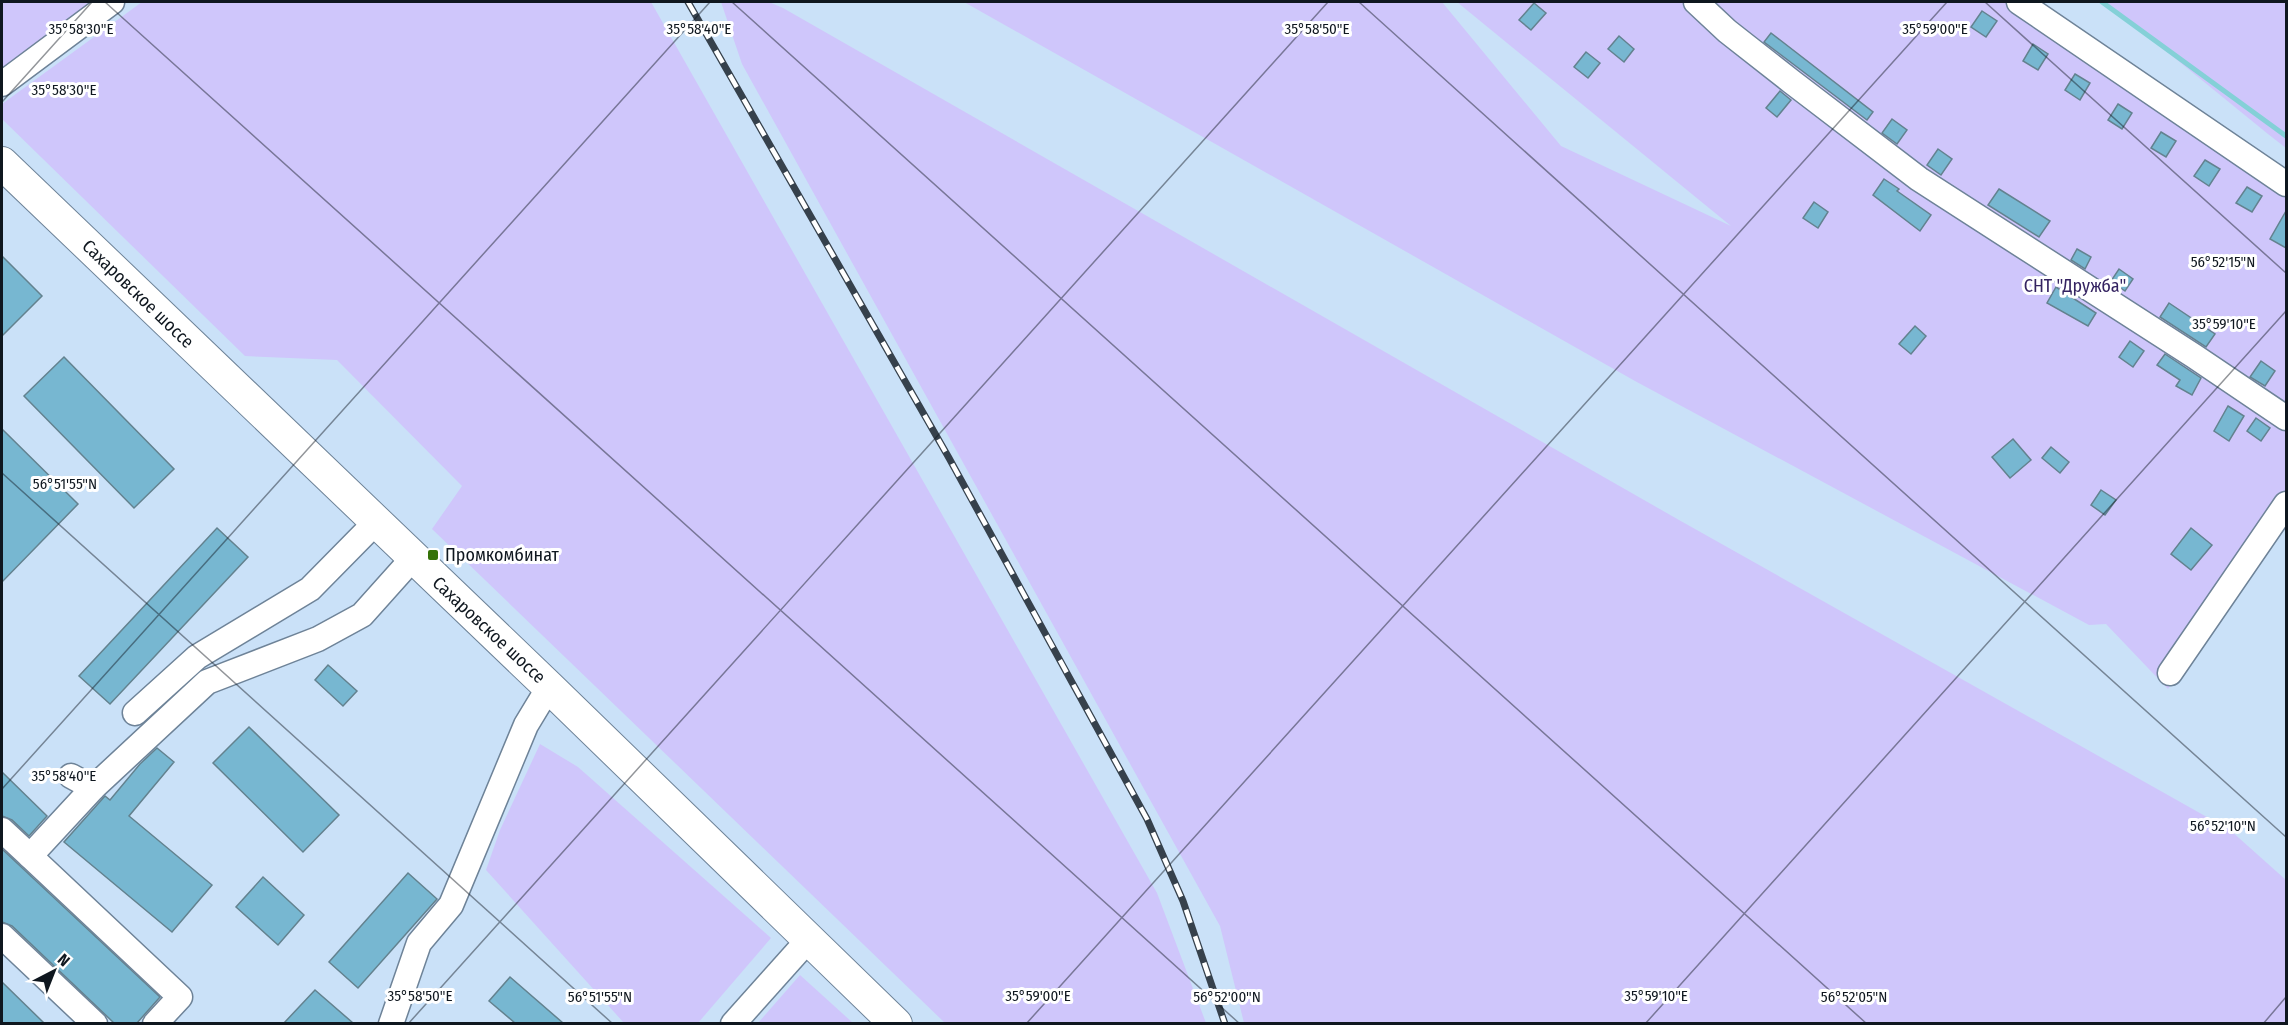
<svg xmlns="http://www.w3.org/2000/svg" width="2288" height="1025" font-family="'Fira Sans Condensed',sans-serif">
<rect width="100%" height="100%" fill="#cae1f8"/>
<g fill="#cfc6fb">
<path d="M2 2H95L2 73Z"/>
<path d="M142 2H651L1157 893 1206 1023H945L432 529 462 486 337 360 245 356 2 119V104Z"/>
<path d="M721 2H769L783 8 1679 520 2230 830 2286 880V1023H1244L1220 926 742 64Z"/>
<path d="M964 2H1442L1561 146 1731 226 1457 2H2033L2286 175V522L2168 689 2106 624 2089 625 1635 381Z"/>
<path d="M2106 2H2286V148L2268 134Z"/>
<path d="M540 744 578 767 771 938 698 1023H624L486 870 500 830Z"/>
<path d="M800 975 853 1023H758Z"/>
</g>
<g fill="none" stroke-linecap="round" stroke-linejoin="round">
<path stroke="#84d0d7" stroke-width="5" d="M2102 2 2286 136"/>
</g>
<g fill="#77b7d1" stroke="#63828f" stroke-width="1.5">
<path d="M1534 3 1546 13 1531 30 1519 20Z"/>
<path d="M1982 11 1997 21 1986 37 1971 27Z"/>
<path d="M1771 33 1873 112 1867 120 1764 42Z"/>
<path d="M1619 36 1634 49 1624 62 1608 49Z"/>
<path d="M2033 44 2048 54 2038 70 2023 61Z"/>
<path d="M1586 52 1600 63 1588 78 1574 67Z"/>
<path d="M2075 74 2090 83 2080 100 2065 90Z"/>
<path d="M1780 91 1791 100 1777 117 1766 108Z"/>
<path d="M2118 104 2132 113 2122 129 2108 120Z"/>
<path d="M1892 119 1907 130 1897 144 1882 133Z"/>
<path d="M2161 132 2176 141 2166 157 2151 148Z"/>
<path d="M1938 149 1952 159 1941 175 1927 165Z"/>
<path d="M2205 160 2220 169 2209 186 2194 176Z"/>
<path d="M1884 179 1899 189 1897 191 1931 215 1920 231 1873 195Z"/>
<path d="M2247 187 2262 196 2252 212 2236 203Z"/>
<path d="M1999 189 2050 221 2039 237 1988 205Z"/>
<path d="M1814 202 1828 212 1818 228 1803 218Z"/>
<path d="M2286 211V248L2270 239Z"/>
<path d="M2077 249 2091 257 2085 269 2071 260Z"/>
<path d="M2 256 42 296 2 336Z"/>
<path d="M2119 269 2133 279 2125 291 2111 281Z"/>
<path d="M2056 287 2096 313 2088 326 2047 303Z"/>
<path d="M2169 303 2215 334 2206 347 2160 317Z"/>
<path d="M1915 326 1926 336 1911 354 1899 344Z"/>
<path d="M2130 341 2144 351 2133 367 2119 357Z"/>
<path d="M2165 354 2201 378 2192 395 2176 386 2180 380 2157 365Z"/>
<path d="M64 357 174 469 134 508 24 396Z"/>
<path d="M2261 361 2275 371 2265 386 2250 377Z"/>
<path d="M2228 406 2244 416 2229 441 2214 431Z"/>
<path d="M2256 418 2270 428 2261 441 2247 431Z"/>
<path d="M2 429 78 504 2 582Z"/>
<path d="M2013 439 2031 460 2010 478 1992 457Z"/>
<path d="M2051 447 2069 462 2060 473 2042 458Z"/>
<path d="M2101 490 2116 500 2105 515 2091 505Z"/>
<path d="M217 528 248 557 110 704 79 676Z"/>
<path d="M2191 528 2212 545 2191 570 2171 554Z"/>
<path d="M328 665 357 691 343 706 315 680Z"/>
<path d="M249 727 339 815 303 852 213 763Z"/>
<path d="M157 748 174 762 129 816 212 885 172 932 64 842 105 796 110 800 140 764Z"/>
<path d="M2 772 47 816 29 836 12 820 2 816Z"/>
<path d="M2 849 160 997 137 1023H114L12 926 2 922Z"/>
<path d="M408 873 437 899 358 988 329 962Z"/>
<path d="M263 877 304 915 278 945 236 907Z"/>
<path d="M510 977 563 1023H515L489 1001Z"/>
<path d="M2 982 44 1023H2Z"/>
<path d="M315 990 353 1023H284Z"/>
</g>
<g fill="none" stroke-linecap="round" stroke-linejoin="round">
<defs>
<g id="minor">
<path d="M1696 2 1727 31 1792 82 1919 179 2194 356 2286 418"/>
<path d="M2019 2 2286 184"/>
<path d="M2 84 112 2"/>
<path d="M2170 673 2286 504"/>
<path d="M135 713 197 657 310 589 376 522"/>
<path d="M71 776 93 788 207 682 318 639 362 615 413 558"/>
<path d="M93 788 30 856 180 997 155 1024"/>
<path d="M2 830 30 856"/>
<path d="M2 936 95 1024"/>
<path d="M391 1024 419 943 451 905 526 725 549 687"/>
<path d="M733 1024 809 939"/>
</g>
<path id="major" d="M2 163 549 687 896 1024"/>
</defs>
<use href="#minor" stroke="#6e8398" stroke-width="27"/>
<use href="#major" stroke="#6e8398" stroke-width="34"/>
<use href="#minor" stroke="#fff" stroke-width="24"/>
<use href="#major" stroke="#fff" stroke-width="32"/>
<defs>
<path id="rail" d="M688 2 949 458 1147 819 1183 901 1225 1024"/>
</defs>
<use href="#rail" stroke="#36414c" stroke-width="7"/>
<use href="#rail" stroke="#fff" stroke-width="4.5" stroke-dasharray="14" stroke-linecap="butt"/>
</g>
<path fill="none" stroke="#0f171f" stroke-width="1.5" stroke-opacity="0.45" d="M105 2 1240 1024M732 2 1867 1024M1359 2 2286 837M1985 2 2286 273M2 102 92 2M2 473 613 1024M2 789 710 2M408 1024 1328 2M1026 1024 1947 2M1645 1024 2286 311M2263 1024 2286 997"/>
<rect fill="#357207" stroke="#fff" stroke-width="2" x="427" y="549" width="12" height="12" rx="3"/>
<g text-anchor="middle" dominant-baseline="central" stroke-width="6" stroke-linejoin="round" paint-order="stroke">
<g font-size="18" fill="#342361" stroke="#fff">
<text x="2075" y="286">СНТ "Дружба"</text>
</g>
<g font-size="18" fill="#0f171f" stroke="#fff">
<text transform="translate(138 294) rotate(44)">Сахаровское шоссе</text>
<text transform="translate(489 630) rotate(43)">Сахаровское шоссе</text>
</g>
<g font-size="18" fill="#0f171f" stroke="#fff" text-anchor="start">
<text x="445" y="555">Промкомбинат</text>
</g>
</g>
<g font-size="15" text-anchor="middle" fill="#0f171f" stroke="#fff" stroke-width="6" stroke-linejoin="round" paint-order="stroke">
<text x="81" y="34">35°58'30"E</text>
<text x="699" y="34">35°58'40"E</text>
<text x="1935" y="34">35°59'00"E</text>
<text x="1317" y="34">35°58'50"E</text>
<text x="64" y="95">35°58'30"E</text>
<text x="2223" y="267">56°52'15"N</text>
<text x="2224" y="329">35°59'10"E</text>
<text x="65" y="489">56°51'55"N</text>
<text x="64" y="781">35°58'40"E</text>
<text x="2223" y="831">56°52'10"N</text>
<text x="420" y="1001">35°58'50"E</text>
<text x="1038" y="1001">35°59'00"E</text>
<text x="1656" y="1001">35°59'10"E</text>
<text x="600" y="1002">56°51'55"N</text>
<text x="1227" y="1002">56°52'00"N</text>
<text x="1854" y="1002">56°52'05"N</text>
</g>
<rect width="2288" height="1025" fill="none" stroke="#0f171f" stroke-width="6"/>
<g transform="translate(54 971) rotate(42)" stroke="#ffffff" stroke-width="4.5" paint-order="stroke">
<path d="M0-4.5L10 22L0 15L-10 22Z" fill="#0f171f"/>
<text y="-9" font-size="16" font-weight="bold" text-anchor="middle" fill="#0f171f">N</text>
</g>
</svg>
